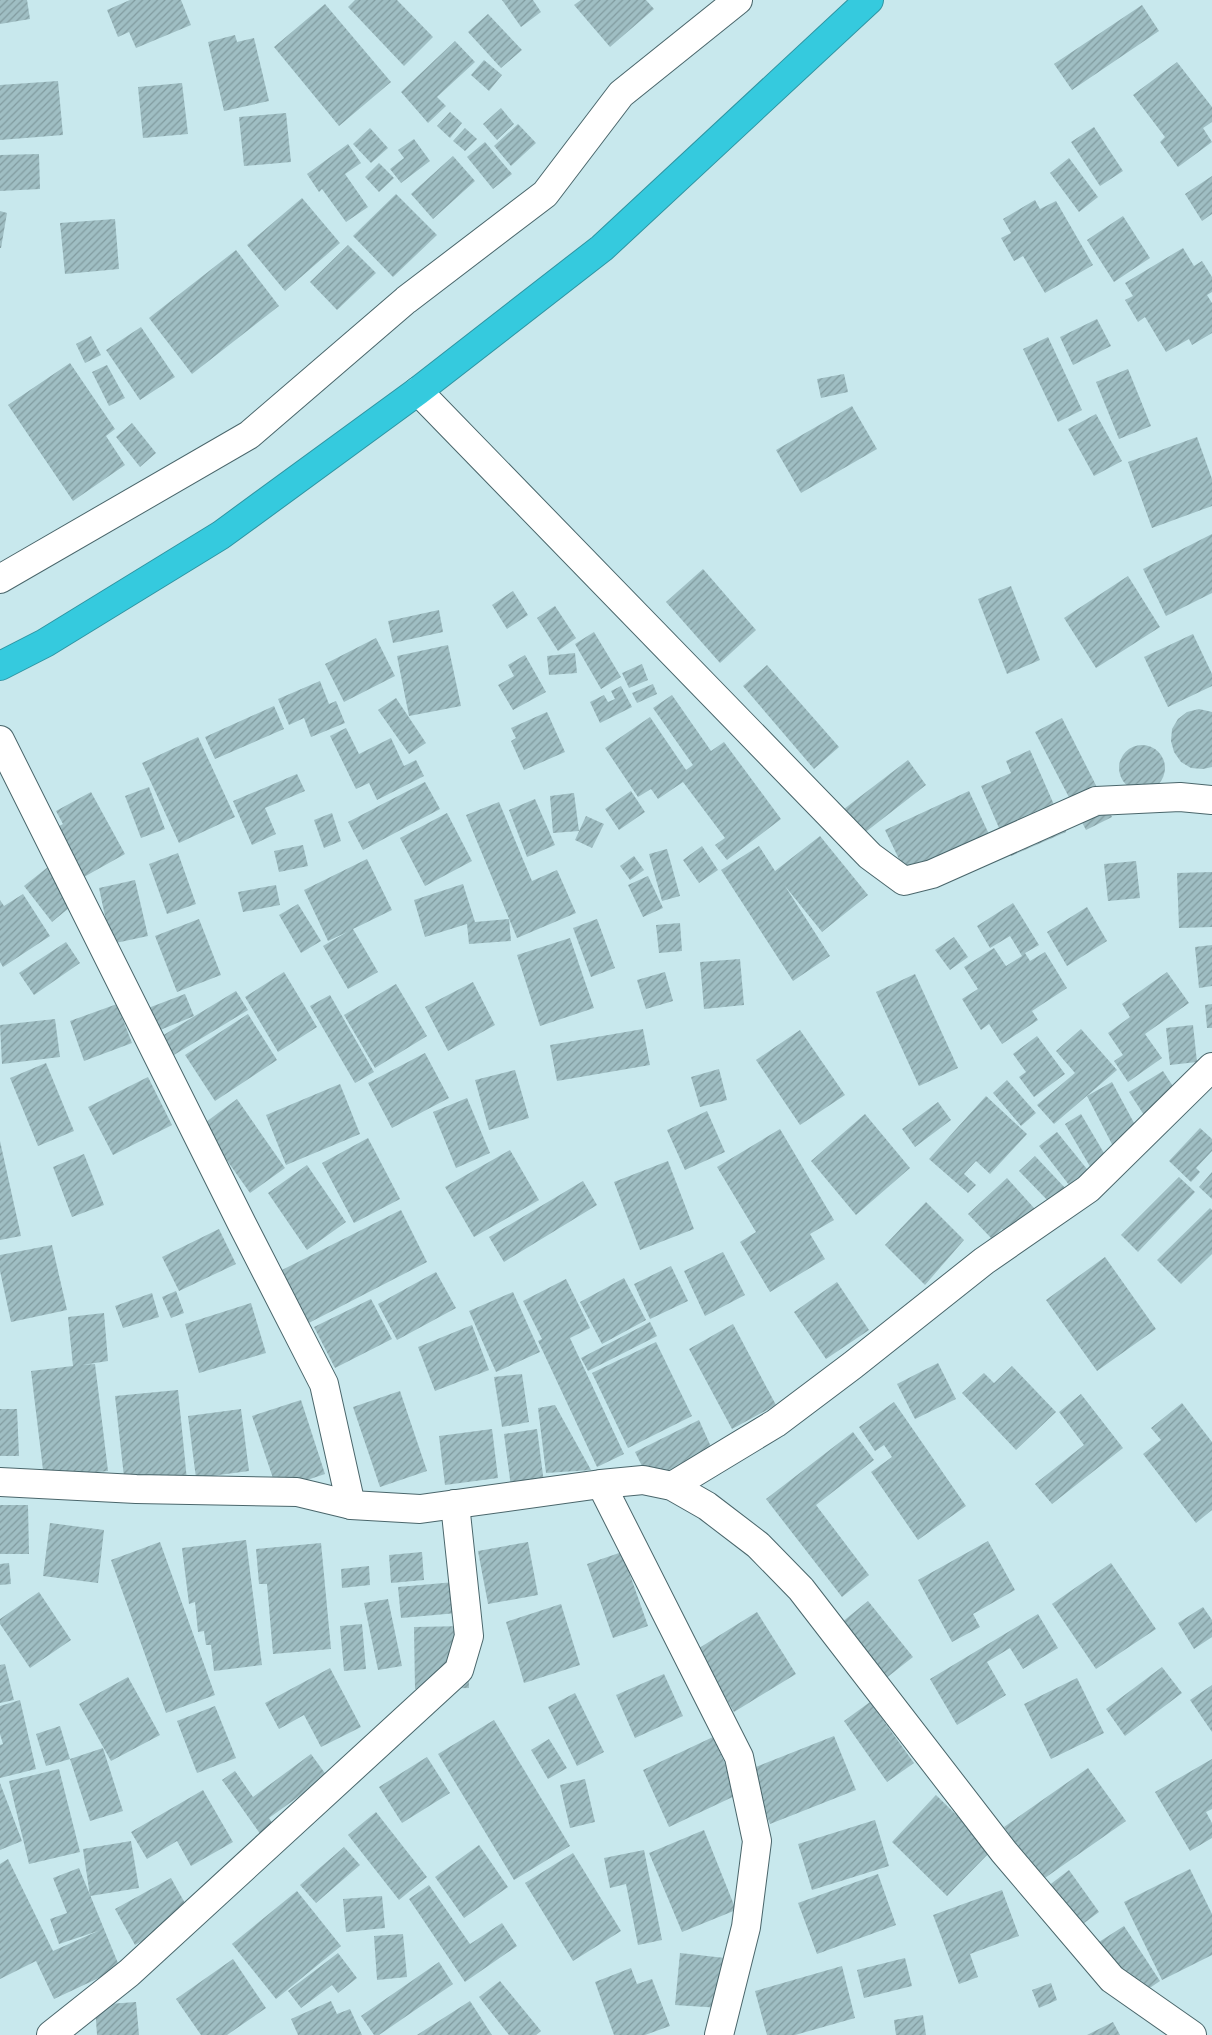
<svg xmlns="http://www.w3.org/2000/svg" width="1212" height="2035" font-family="Manrope,sans-serif">
<defs>
<pattern id="building-hatch" width="6" height="6" patternUnits="userSpaceOnUse" patternTransform="scale(1.25)"><rect width="6" height="6" fill="#9fbec3"/><path d="M-1 1l2-2M0 6l6-6M5 7l2-2" fill="none" stroke="#819b9f"/></pattern>
</defs>
<rect width="100%" height="100%" fill="#c8e8ed"/>
<g fill="url(#building-hatch)">
<path d="M0 0H27L30 19 0 24Z"/>
<path d="M130 0H181L191 25 136 48 129 32 118 37 107 10Z"/>
<path d="M355 0H397L433 37 404 66 348 7Z"/>
<path d="M502 0H533L541 12 521 27Z"/>
<path d="M581 0H646L654 9 610 47 574 5Z"/>
<path d="M325 4 391 82 339 126 274 47Z"/>
<path d="M1142 5 1159 31 1072 90 1054 64Z"/>
<path d="M488 14 522 50 501 68 468 32Z"/>
<path d="M235 35 237 42 254 38 269 101 224 111 208 42Z"/>
<path d="M455 41 475 62 437 97 446 106 428 123 401 92Z"/>
<path d="M484 60 502 75 489 91 471 75Z"/>
<path d="M1177 62 1212 107V122L1203 128 1212 142 1178 167 1160 142 1165 137 1133 95Z"/>
<path d="M58 81 63 135 0 140V85Z"/>
<path d="M182 83 188 134 143 138 138 87Z"/>
<path d="M501 108 514 124 497 140 483 124Z"/>
<path d="M450 112 462 123 450 138 437 126Z"/>
<path d="M286 113 291 162 244 166 239 117Z"/>
<path d="M518 124 536 143 511 166 494 146Z"/>
<path d="M1094 127 1123 171 1100 186 1071 142Z"/>
<path d="M370 128 388 148 371 163 353 144Z"/>
<path d="M465 128 477 139 465 151 453 141Z"/>
<path d="M414 139 430 161 401 183 390 169 404 158 398 150Z"/>
<path d="M485 142 512 174 493 189 467 157Z"/>
<path d="M348 144 361 163 345 174 368 207 346 222 322 189 319 192 307 174Z"/>
<path d="M39 154 40 189 0 191V155Z"/>
<path d="M453 156 475 181 433 219 411 194Z"/>
<path d="M1069 158 1098 197 1079 212 1050 173Z"/>
<path d="M379 163 394 178 379 192 365 177Z"/>
<path d="M1212 176V214L1202 221 1185 194Z"/>
<path d="M396 194 437 235 393 277 353 236Z"/>
<path d="M302 198 340 243 285 291 247 245Z"/>
<path d="M1035 200 1040 209 1056 201 1093 265 1045 293 1023 256 1014 261 1001 238 1011 233 1003 219Z"/>
<path d="M0 211 7 213 1 248H0Z"/>
<path d="M1123 216 1150 258 1114 282 1087 240Z"/>
<path d="M115 219 119 269 65 274 60 223Z"/>
<path d="M348 245 376 273 337 310 310 282Z"/>
<path d="M1183 248 1194 266 1202 261 1212 277V292L1207 295 1212 303V333L1192 345 1189 339 1166 352 1145 317 1138 322 1125 300 1133 296 1125 283Z"/>
<path d="M236 250 279 306 192 374 149 318Z"/>
<path d="M1097 319 1111 346 1073 365 1060 337Z"/>
<path d="M141 327 175 377 140 400 106 350Z"/>
<path d="M91 336 101 355 85 363 76 344Z"/>
<path d="M1048 337 1082 410 1058 422 1023 349Z"/>
<path d="M70 363 115 429 106 436 125 465 73 501 8 405Z"/>
<path d="M107 365 125 398 109 406 92 372Z"/>
<path d="M1128 369 1151 426 1119 439 1096 382Z"/>
<path d="M844 374 848 392 821 398 817 379Z"/>
<path d="M852 406 877 449 801 493 776 450Z"/>
<path d="M1096 414 1122 461 1094 476 1068 429Z"/>
<path d="M132 423 156 453 140 467 116 437Z"/>
<path d="M1197 437 1212 479V506L1152 528 1128 462Z"/>
<path d="M1212 534V593L1166 616 1143 569Z"/>
<path d="M703 569 756 630 720 663 666 602Z"/>
<path d="M1128 576 1160 627 1096 668 1064 618Z"/>
<path d="M1011 586 1040 660 1007 674 978 599Z"/>
<path d="M513 591 528 615 507 629 492 605Z"/>
<path d="M555 606 576 638 558 651 537 618Z"/>
<path d="M439 610 443 632 393 643 388 621Z"/>
<path d="M594 632 621 677 601 689 575 644Z"/>
<path d="M1193 634 1212 674V686L1168 707 1144 657Z"/>
<path d="M376 638 395 676 344 702 325 664Z"/>
<path d="M448 645 461 706 409 716 397 656Z"/>
<path d="M575 653 577 673 549 675 547 656Z"/>
<path d="M525 655 546 692 513 710 498 685 514 676 508 665Z"/>
<path d="M642 664 648 680 629 688 622 673Z"/>
<path d="M767 665 839 747 814 769 743 686Z"/>
<path d="M320 681 329 704 336 701 345 723 311 737 304 718 289 725 278 699Z"/>
<path d="M653 684 657 694 637 703 632 693Z"/>
<path d="M621 686 632 707 600 723 590 702 604 695 608 702 615 699 611 691Z"/>
<path d="M672 695 711 751 724 742 781 819 727 860 715 845 725 838 683 782 658 799 651 789 638 797 605 748 650 717 686 770 693 765 653 708Z"/>
<path d="M396 698 426 743 409 754 378 710Z"/>
<path d="M274 706 284 729 215 759 205 737Z"/>
<path d="M1199 709 1212 712V767L1203 769 1191 768 1181 762 1174 752 1171 741 1172 729 1178 719 1187 712Z"/>
<path d="M547 712 565 752 524 770 511 741 516 738 511 728Z"/>
<path d="M1062 718 1112 817 1086 830 1035 732Z"/>
<path d="M346 728 359 754 391 738 404 766 416 760 424 776 377 800 369 783 356 789 330 736Z"/>
<path d="M198 737 235 817 179 843 142 763Z"/>
<circle cx="1142" cy="768" r="23"/>
<path d="M1030 750 1066 832 1011 856 981 786 1011 773 1006 761Z"/>
<path d="M908 760 926 785 863 834 844 809Z"/>
<path d="M297 774 305 791 265 808 276 834 252 845 233 801Z"/>
<path d="M425 782 440 809 363 850 348 822Z"/>
<path d="M149 787 165 829 141 838 125 796Z"/>
<path d="M631 791 645 812 619 830 605 809Z"/>
<path d="M969 791 994 845 911 884 885 830Z"/>
<path d="M91 792 125 854 66 887 38 838 63 824 56 811Z"/>
<path d="M574 793 579 831 553 833 550 796Z"/>
<path d="M535 799 555 845 527 857 509 810Z"/>
<path d="M499 802 532 881 557 870 576 913 517 938 466 815Z"/>
<path d="M332 813 341 841 324 848 314 820Z"/>
<path d="M447 813 472 861 425 886 400 838Z"/>
<path d="M586 816 604 824 592 848 575 840Z"/>
<path d="M820 836 868 895 822 932 785 886 830 956 793 981 721 870 759 846 775 871Z"/>
<path d="M303 845 308 866 279 872 274 851Z"/>
<path d="M702 846 718 870 699 883 683 860Z"/>
<path d="M667 849 680 896 662 901 649 854Z"/>
<path d="M178 853 196 904 167 914 149 864Z"/>
<path d="M634 856 644 870 630 880 620 866Z"/>
<path d="M367 859 392 910 353 929 378 972 348 989 323 946 347 932 328 941 304 890Z"/>
<path d="M1136 861 1140 898 1108 901 1104 864Z"/>
<path d="M48 867 75 903 52 922 24 886Z"/>
<path d="M1212 872V927L1179 928 1177 873Z"/>
<path d="M648 876 663 908 643 917 628 885Z"/>
<path d="M135 880 148 936 111 944 99 888Z"/>
<path d="M463 884 475 922 509 919 511 941 469 944 467 924 425 937 414 900Z"/>
<path d="M276 885 280 905 243 912 238 892Z"/>
<path d="M23 894 50 936 3 967 0 962V900L4 906Z"/>
<path d="M1013 903 1039 945 1025 953 1030 961 1045 952 1067 988 1032 1011 1038 1020 1002 1044 989 1024 981 1030 962 999 978 989 964 967 994 948 1006 966 1022 956 1010 936 990 948 977 926Z"/>
<path d="M298 904 321 941 301 953 279 915Z"/>
<path d="M1087 907 1107 941 1067 966 1047 932Z"/>
<path d="M199 919 221 975 177 992 155 936Z"/>
<path d="M597 919 615 968 591 977 573 928Z"/>
<path d="M680 923 682 951 659 953 656 925Z"/>
<path d="M954 937 968 957 950 970 935 950Z"/>
<path d="M570 938 594 1008 540 1026 517 955Z"/>
<path d="M66 942 80 963 34 995 19 973Z"/>
<path d="M1212 945V986L1199 988 1195 947Z"/>
<path d="M740 959 744 1005 704 1009 700 962Z"/>
<path d="M284 972 317 1027 278 1052 245 997Z"/>
<path d="M665 972 673 1001 646 1009 637 980Z"/>
<path d="M1167 972 1189 1003 1145 1034 1162 1058 1128 1082 1114 1061 1123 1055 1108 1033 1130 1017 1122 1004Z"/>
<path d="M915 974 958 1068 919 1086 876 992Z"/>
<path d="M473 982 495 1025 448 1051 425 1007Z"/>
<path d="M396 984 427 1036 375 1068 344 1015Z"/>
<path d="M236 991 248 1010 169 1058 157 1039Z"/>
<path d="M185 994 194 1016 153 1033 143 1010Z"/>
<path d="M330 995 374 1072 355 1083 310 1006Z"/>
<path d="M117 1004 132 1043 84 1061 70 1021Z"/>
<path d="M1212 1004V1028H1207L1205 1005Z"/>
<path d="M248 1014 277 1060 215 1101 185 1055Z"/>
<path d="M55 1019 60 1057 2 1064 0 1025Z"/>
<path d="M1193 1025 1197 1062 1170 1065 1166 1028Z"/>
<path d="M643 1029 650 1065 557 1081 550 1045Z"/>
<path d="M1081 1029 1117 1070 1054 1124 1037 1105 1075 1073 1056 1051Z"/>
<path d="M800 1030 845 1095 800 1125 756 1060Z"/>
<path d="M1037 1036 1065 1074 1034 1097 1019 1077 1026 1072 1013 1054Z"/>
<path d="M425 1053 449 1098 392 1128 368 1083Z"/>
<path d="M46 1063 74 1131 38 1146 10 1078Z"/>
<path d="M719 1069 727 1100 700 1107 691 1077Z"/>
<path d="M515 1070 529 1118 489 1130 475 1080Z"/>
<path d="M1163 1071 1178 1094 1144 1115 1129 1092Z"/>
<path d="M148 1077 172 1125 113 1155 88 1107Z"/>
<path d="M1007 1080 1036 1113 1021 1126 993 1093Z"/>
<path d="M1112 1082 1141 1136 1115 1150 1087 1096Z"/>
<path d="M340 1084 360 1134 286 1165 266 1115Z"/>
<path d="M986 1096 1027 1134 990 1174 976 1161 964 1174 976 1185 968 1193 929 1159Z"/>
<path d="M467 1098 490 1153 456 1168 433 1112Z"/>
<path d="M237 1099 285 1168 250 1193 202 1125Z"/>
<path d="M938 1102 951 1120 915 1147 902 1129Z"/>
<path d="M707 1111 725 1152 685 1170 667 1130Z"/>
<path d="M865 1114 910 1168 856 1215 811 1161Z"/>
<path d="M1081 1114 1111 1165 1095 1175 1065 1124Z"/>
<path d="M1200 1128 1212 1139V1151L1196 1168 1200 1172 1191 1182 1169 1161Z"/>
<path d="M780 1129 834 1220 810 1234 825 1259 770 1292 740 1242 756 1232 717 1167Z"/>
<path d="M1057 1132 1095 1179 1076 1194 1039 1146Z"/>
<path d="M368 1138 400 1199 354 1223 322 1163Z"/>
<path d="M0 1141 21 1236 0 1240Z"/>
<path d="M510 1150 539 1200 474 1237 445 1187Z"/>
<path d="M84 1154 104 1205 72 1217 53 1167Z"/>
<path d="M1035 1156 1067 1190 1052 1205 1019 1171Z"/>
<path d="M668 1161 694 1229 640 1250 614 1182Z"/>
<path d="M307 1165 346 1222 307 1250 268 1193Z"/>
<path d="M1212 1172V1199L1199 1187Z"/>
<path d="M1179 1177 1195 1192 1138 1252 1121 1235Z"/>
<path d="M1007 1178 1043 1218 1008 1235 1002 1229 992 1239 968 1214Z"/>
<path d="M583 1181 597 1205 504 1262 489 1237Z"/>
<path d="M926 1202 964 1240 925 1285 885 1245Z"/>
<path d="M1210 1208 1212 1210V1254L1181 1284 1157 1260Z"/>
<path d="M401 1210 427 1262 299 1328 272 1275Z"/>
<path d="M219 1229 236 1264 179 1291 162 1257Z"/>
<path d="M52 1245 67 1310 11 1322 0 1271V1255Z"/>
<path d="M723 1252 745 1295 705 1316 684 1271Z"/>
<path d="M1105 1257 1156 1329 1097 1371 1046 1300Z"/>
<path d="M671 1266 688 1301 650 1319 634 1284Z"/>
<path d="M436 1272 456 1308 397 1340 378 1304Z"/>
<path d="M624 1278 646 1320 602 1344 580 1302Z"/>
<path d="M566 1279 590 1328 570 1338 624 1454 597 1467 538 1341 542 1339 523 1301Z"/>
<path d="M837 1282 869 1330 826 1359 794 1312Z"/>
<path d="M176 1291 184 1313 171 1318 162 1297Z"/>
<path d="M513 1292 540 1352 496 1372 469 1311Z"/>
<path d="M152 1293 159 1317 123 1328 115 1306Z"/>
<path d="M371 1299 392 1339 335 1368 314 1327Z"/>
<path d="M251 1303 266 1353 199 1373 185 1324Z"/>
<path d="M104 1313 108 1361 82 1365 95 1364 108 1471 44 1478 31 1371 73 1366 68 1317Z"/>
<path d="M650 1322 657 1336 588 1371 581 1358Z"/>
<path d="M733 1324 776 1405 732 1429 689 1349Z"/>
<path d="M472 1325 489 1370 435 1391 418 1347Z"/>
<path d="M656 1342 692 1416 628 1448 592 1373Z"/>
<path d="M938 1363 956 1399 915 1419 897 1384Z"/>
<path d="M1012 1366 1056 1412 1016 1450 962 1393 984 1373 994 1383Z"/>
<path d="M522 1374 529 1422 502 1427 494 1377Z"/>
<path d="M178 1390 187 1480 125 1486 115 1396Z"/>
<path d="M400 1391 427 1471 380 1487 353 1407Z"/>
<path d="M1081 1394 1123 1448 1052 1504 1035 1484 1084 1445 1059 1412Z"/>
<path d="M301 1400 325 1474 277 1490 252 1416Z"/>
<path d="M894 1402 966 1506 918 1540 871 1472 892 1457 884 1445 875 1451 859 1427Z"/>
<path d="M1182 1403 1212 1442V1510L1196 1523 1143 1454 1161 1440 1151 1428Z"/>
<path d="M555 1405 591 1470 546 1473 538 1408Z"/>
<path d="M0 1409H17L19 1456H0Z"/>
<path d="M241 1409 249 1471 196 1478 188 1416Z"/>
<path d="M699 1420 712 1449 649 1480 635 1452Z"/>
<path d="M492 1429 498 1478 445 1485 439 1436Z"/>
<path d="M537 1429 544 1483 511 1487 504 1434Z"/>
<path d="M853 1432 874 1460 816 1505 869 1575 842 1597 766 1499Z"/>
<path d="M0 1505H28L29 1554H0Z"/>
<path d="M50 1523 104 1530 98 1583 43 1576Z"/>
<path d="M246 1540 262 1665 214 1671 211 1645H206L204 1631 198 1632 195 1602 189 1604 182 1548Z"/>
<path d="M988 1541 1015 1590 973 1614 980 1627 952 1642 918 1580Z"/>
<path d="M160 1542 215 1695 166 1713 111 1560Z"/>
<path d="M528 1542 538 1595 488 1604 478 1551Z"/>
<path d="M321 1543 331 1649 273 1654 267 1584H259L256 1549Z"/>
<path d="M422 1552 424 1580 391 1583 389 1555Z"/>
<path d="M622 1552 648 1626 613 1638 587 1564Z"/>
<path d="M9 1563 11 1584 0 1585V1564Z"/>
<path d="M1111 1563 1156 1629 1096 1669 1052 1604Z"/>
<path d="M369 1566 370 1585 342 1588 341 1569Z"/>
<path d="M455 1582 457 1613 401 1618 398 1587Z"/>
<path d="M39 1592 71 1640 30 1668 0 1624V1619Z"/>
<path d="M388 1599 402 1666 378 1670 364 1603Z"/>
<path d="M868 1601 913 1657 885 1679 841 1623Z"/>
<path d="M561 1604 580 1665 524 1683 506 1622Z"/>
<path d="M1203 1607 1212 1620V1637L1194 1649 1178 1623Z"/>
<path d="M757 1612 796 1674 734 1712 696 1650Z"/>
<path d="M1038 1614 1058 1648 1023 1669 1010 1648 987 1662 1006 1695 957 1725 930 1679Z"/>
<path d="M362 1624 366 1669 344 1671 340 1626Z"/>
<path d="M467 1626 469 1688 415 1689 414 1627Z"/>
<path d="M5 1664 14 1700 0 1703V1665Z"/>
<path d="M1162 1667 1182 1693 1125 1736 1106 1709Z"/>
<path d="M330 1668 361 1727 321 1747 304 1715 279 1729 265 1703Z"/>
<path d="M664 1674 683 1716 635 1738 616 1695Z"/>
<path d="M128 1677 160 1735 111 1761 79 1704Z"/>
<path d="M1077 1678 1104 1733 1051 1759 1024 1704Z"/>
<path d="M1212 1685V1732L1190 1700Z"/>
<path d="M575 1693 604 1752 577 1766 548 1707Z"/>
<path d="M20 1700 36 1769 0 1778V1745L3 1744 0 1734V1706Z"/>
<path d="M870 1702 914 1763 887 1782 844 1721Z"/>
<path d="M215 1706 236 1758 197 1773 177 1721Z"/>
<path d="M494 1720 570 1846 514 1880 438 1754Z"/>
<path d="M60 1726 70 1759 103 1748 123 1811 90 1821 70 1759 46 1766 36 1734Z"/>
<path d="M834 1736 856 1790 770 1824 748 1770Z"/>
<path d="M713 1737 739 1794 669 1827 643 1770Z"/>
<path d="M549 1739 567 1768 548 1779 531 1750Z"/>
<path d="M311 1754 327 1776 269 1818 274 1826 261 1835 222 1780 235 1771 253 1797Z"/>
<path d="M427 1757 450 1793 402 1823 379 1787Z"/>
<path d="M1212 1759V1809L1206 1812 1212 1823V1838L1190 1851 1155 1792Z"/>
<path d="M1088 1768 1126 1821 1042 1880 1004 1827Z"/>
<path d="M59 1769 80 1852 29 1864 9 1781Z"/>
<path d="M585 1779 595 1822 570 1828 560 1785Z"/>
<path d="M0 1783 22 1841 0 1850Z"/>
<path d="M203 1790 233 1842 191 1866 177 1841 147 1859 131 1832Z"/>
<path d="M936 1795 992 1850 947 1896 892 1842Z"/>
<path d="M376 1812 427 1877 399 1900 348 1835Z"/>
<path d="M875 1820 889 1866 812 1890 798 1844Z"/>
<path d="M704 1830 736 1910 682 1932 649 1853Z"/>
<path d="M131 1841 139 1888 90 1896 83 1849Z"/>
<path d="M479 1845 508 1887 464 1918 435 1877Z"/>
<path d="M344 1847 360 1865 316 1903 300 1885Z"/>
<path d="M644 1850 662 1940 638 1945 626 1884 610 1888 604 1858Z"/>
<path d="M573 1853 621 1931 573 1961 525 1883Z"/>
<path d="M8 1859 53 1951 98 1931 59 1944 50 1919 67 1913 53 1878 79 1868 120 1968 54 1999 36 1961 0 1979V1864Z"/>
<path d="M1190 1869 1212 1914V1955L1162 1980 1124 1902Z"/>
<path d="M1069 1870 1099 1912 1072 1932 1043 1890Z"/>
<path d="M878 1874 896 1925 817 1954 798 1903Z"/>
<path d="M171 1878 191 1914 135 1945 115 1909Z"/>
<path d="M429 1885 470 1944 502 1923 517 1946 465 1982 409 1899Z"/>
<path d="M1002 1890 1019 1936 970 1954 978 1977 959 1984 933 1915Z"/>
<path d="M297 1891 341 1946 276 1999 232 1944Z"/>
<path d="M382 1896 385 1928 346 1932 343 1899Z"/>
<path d="M1124 1926 1160 1981 1135 1998 1088 1949Z"/>
<path d="M403 1934 407 1977 377 1980 374 1936Z"/>
<path d="M338 1953 357 1978 338 1993 332 1985 301 2008 288 1991Z"/>
<path d="M680 1953 725 1958 721 2008 675 2005Z"/>
<path d="M905 1958 912 1986 864 1998 857 1970Z"/>
<path d="M233 1959 266 2008 227 2035H201L176 1999Z"/>
<path d="M439 1962 453 1984 379 2035H374L361 2016Z"/>
<path d="M842 1966 855 2018 795 2035H767L755 1991Z"/>
<path d="M631 1968 637 1984 652 1979 670 2026 645 2035H614L595 1982Z"/>
<path d="M500 1981 541 2031 536 2035H509L479 1997Z"/>
<path d="M1051 1983 1057 2000 1039 2008 1032 1990Z"/>
<path d="M331 2001 337 2014 350 2009 362 2035H298L291 2019Z"/>
<path d="M470 2001 492 2035H417Z"/>
<path d="M136 2002 139 2035H97L95 2005Z"/>
<path d="M923 2015 926 2035H896L894 2020Z"/>
<path d="M1113 2022 1120 2035H1087Z"/>
</g>
<g fill="none" stroke-linecap="round" stroke-linejoin="round">
<defs>
<g id="street">
<path d="M418 391 870 856 904 881 932 874 1096 801 1180 797 1212 800"/>
<path d="M0 579 249 435 406 300 545 194 621 94 738 0"/>
<path d="M0 740 242 1224 324 1384 351 1505"/>
<path d="M0 1482 136 1489 297 1492 351 1505 420 1509 601 1484 643 1480 672 1486 707 1506 758 1545 801 1589 1004 1852 1112 1979 1192 2035"/>
<path d="M601 1484 739 1757 757 1841 746 1927 719 2035"/>
<path d="M672 1486 776 1423 853 1365 984 1261 1088 1189 1212 1067"/>
<path d="M51 2035 129 1973 459 1670 469 1636 455 1504"/>
</g>
<path id="highway" d="M0 666 45 643 221 535 418 391 602 248 869 0"/>
</defs>
<use href="#street" stroke="#4a666b" stroke-width="30"/>
<use href="#highway" stroke="#2f94a2" stroke-width="30"/>
<use href="#street" stroke="#fff" stroke-width="28"/>
<use href="#highway" stroke="#35cade" stroke-width="28"/>
</g>
</svg>
